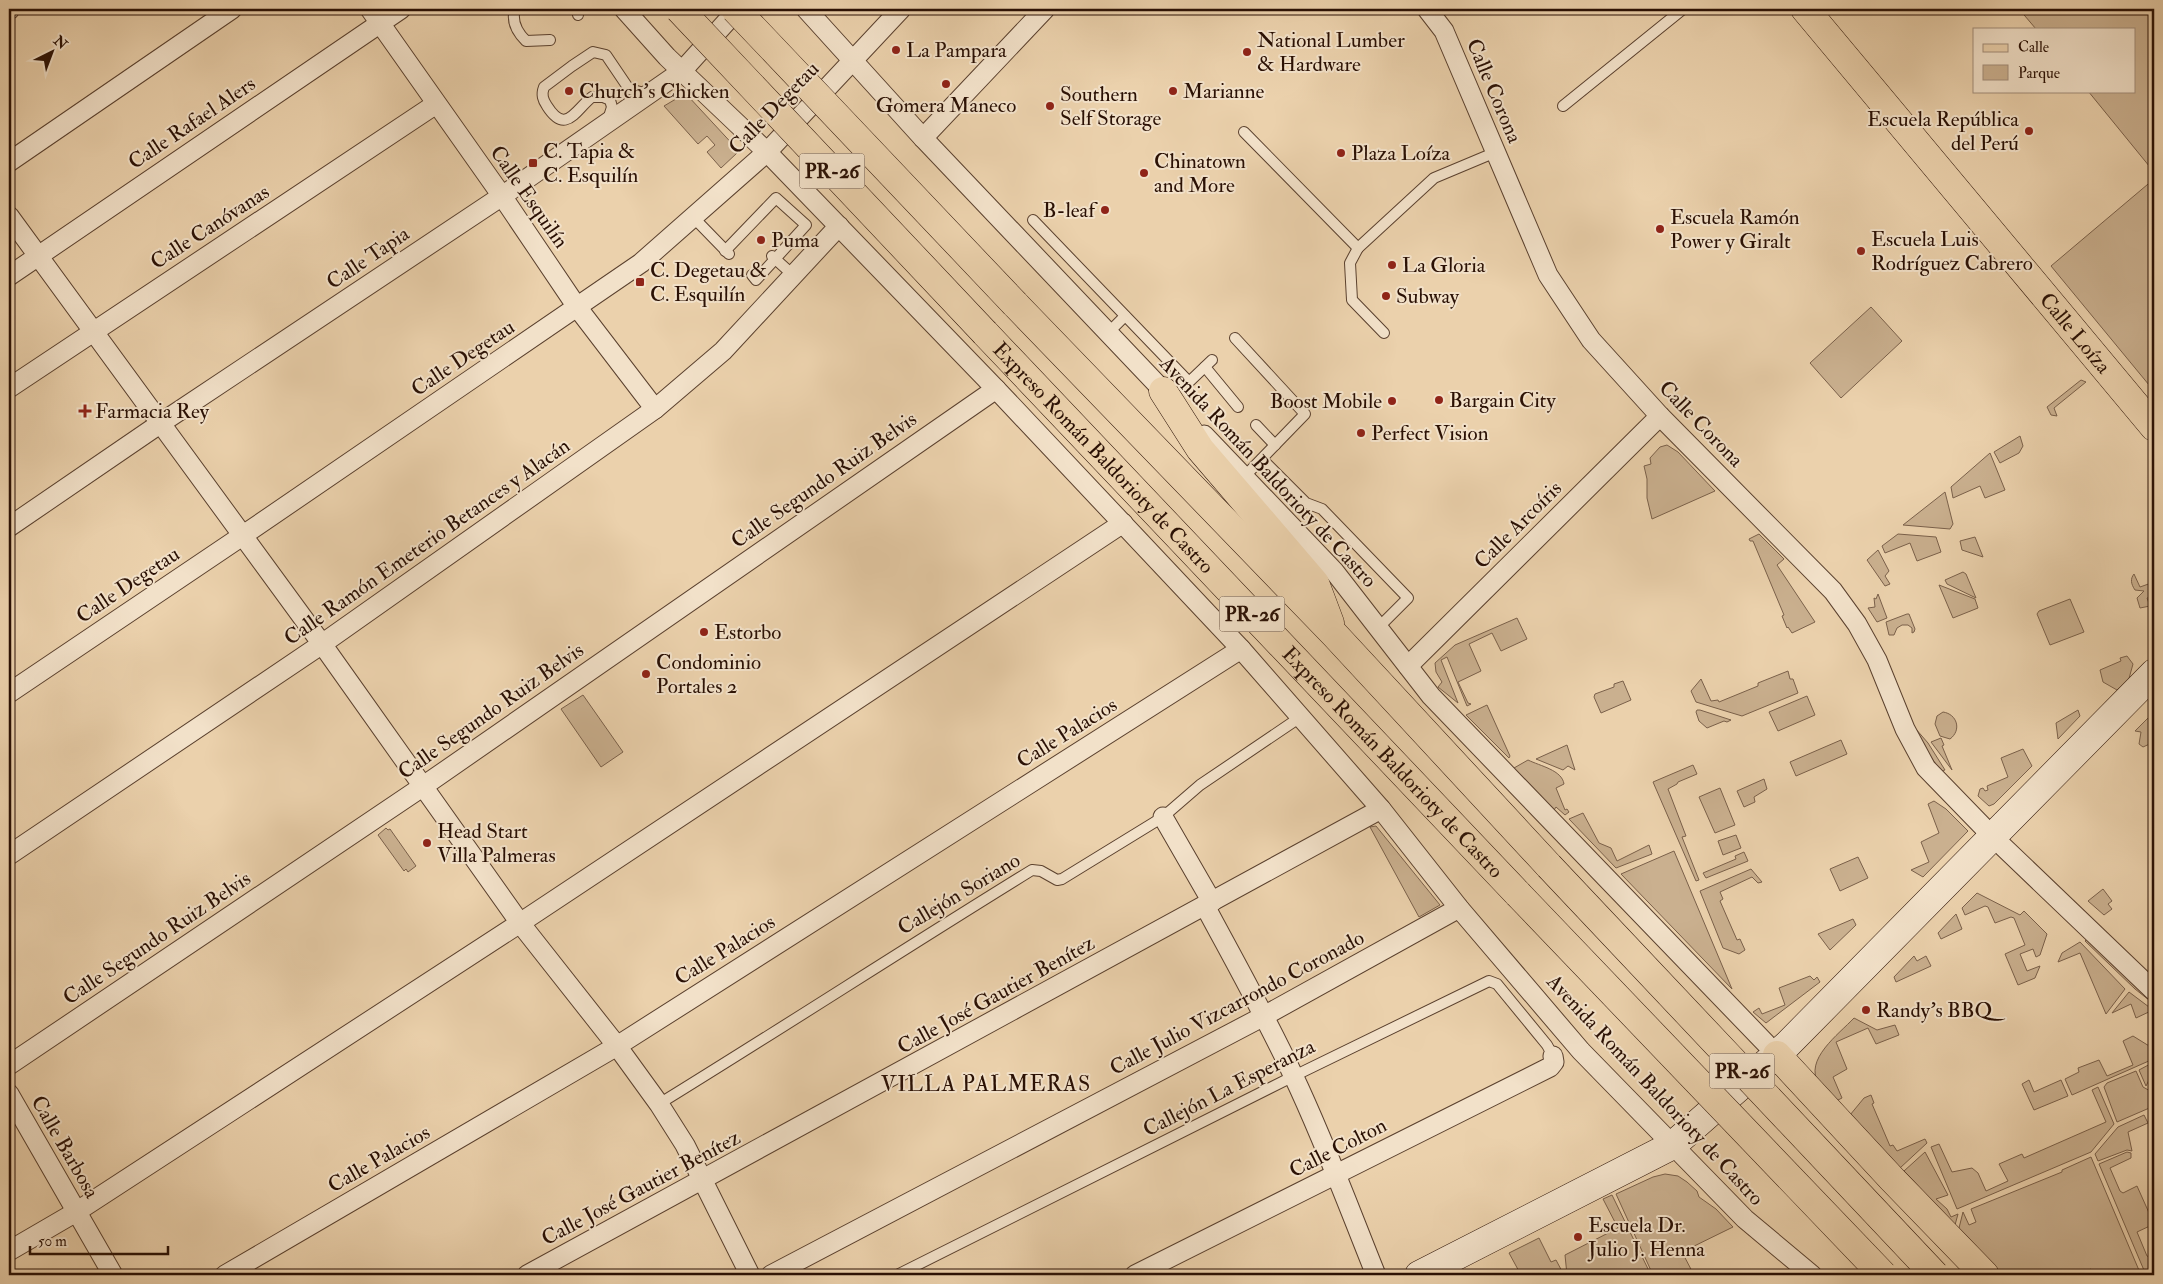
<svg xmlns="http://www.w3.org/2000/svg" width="2163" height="1284" font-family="'IM FELL Double Pica',serif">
<rect width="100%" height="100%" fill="#ebd1ac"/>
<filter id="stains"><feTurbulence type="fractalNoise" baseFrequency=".004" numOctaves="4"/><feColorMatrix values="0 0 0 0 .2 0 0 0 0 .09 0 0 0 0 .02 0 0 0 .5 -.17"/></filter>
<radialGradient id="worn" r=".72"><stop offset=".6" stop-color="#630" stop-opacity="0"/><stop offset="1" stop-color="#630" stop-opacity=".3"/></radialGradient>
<g fill="#cab08f" stroke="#7a604a">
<path d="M2019 9H2154V172L2088 91H2134V29H2036Z"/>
<path d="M687 95 738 150 737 153 721 168 707 152 715 145 707 136 698 144 664 106 681 96Z"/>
<path d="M2154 179V391L2051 266Z"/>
<path d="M1871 307 1902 341 1841 398 1810 363Z"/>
<path d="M2081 380 2086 382 2054 408 2057 416 2051 415 2047 407Z"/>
<path d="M2020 436 2023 446 2019 453 2000 463 1994 452Z"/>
<path d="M1667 445 1678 452 1715 491 1652 519 1647 498V479L1644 466 1651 464 1650 458 1660 447Z"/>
<path d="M1990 453 2005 490 1985 498 1980 486 1953 498 1951 487Z"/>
<path d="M1945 492 1953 524 1950 529 1903 525Z"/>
<path d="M1759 534 1784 559 1777 565 1815 622 1792 633 1788 627 1787 628 1782 616 1784 615 1753 541H1750L1749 539Z"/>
<path d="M1898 534 1936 537 1941 552 1917 561 1910 543 1885 553 1882 546Z"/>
<path d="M1975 537 1983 557 1962 550 1960 541Z"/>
<path d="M1878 550 1889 571 1885 576 1890 584 1885 586 1867 560Z"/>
<path d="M1963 572 1966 574 1976 598 1947 584 1945 580Z"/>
<path d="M2134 574 2140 587 2154 582V596L2147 598 2150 606 2140 608 2137 598 2144 591 2135 590C2131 584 2130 579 2134 574Z"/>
<path d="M1939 585 1975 599 1978 608 1953 618Z"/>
<path d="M1878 594 1887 618 1877 622 1868 608 1875 607 1874 598 1876 599Z"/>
<path d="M2070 599 2084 632 2050 645 2037 614 2039 611Z"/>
<path d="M1907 614H1909L1915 629 1914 632 1912 633V628L1908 625H1902L1897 628 1894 635H1889L1886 622Z"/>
<path d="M1517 618 1527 639 1501 651 1492 633 1469 644 1481 671 1458 682 1468 703 1471 704 1467 706 1447 657 1441 660 1458 703 1438 687 1442 682 1436 672 1435 663 1455 645Z"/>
<path d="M2127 656 2133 664 2128 682 2117 690 2103 682 2100 670 2121 661 2120 658Z"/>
<path d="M1788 671 1790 679H1793L1798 693 1742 716 1696 702 1691 691 1701 679 1711 701 1718 700 1719 702 1758 686V683Z"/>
<path d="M1623 681 1631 700 1601 713 1594 697 1595 694 1614 687V684Z"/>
<path d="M583 695 623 752 601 767 561 709Z"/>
<path d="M1807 696 1815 715 1778 731 1769 712Z"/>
<path d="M1487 705 1510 756 1509 758 1466 715Z"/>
<path d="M1697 710H1700L1731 720 1727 722 1724 721 1707 728 1699 721 1696 712Z"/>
<path d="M2078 710 2080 716 2058 739 2056 723Z"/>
<path d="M1943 712C1957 714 1962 730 1950 739L1940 736 1935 724 1937 716Z"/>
<path d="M2154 712V742L2143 747 2139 744 2141 732 2135 731Z"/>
<path d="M1915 728 1928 743 1945 770 1941 771 1925 749Z"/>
<path d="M1941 738 1944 745 1942 746 1952 770 1931 742Z"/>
<path d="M1841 740 1847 754 1796 776 1790 762Z"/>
<path d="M1567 745 1575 770 1568 766 1563 770 1536 759Z"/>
<path d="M2023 749 2032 766 1994 804 1989 806 1978 796 1980 789 1983 788 1985 791 1988 790 1987 786 2008 777 2001 758Z"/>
<path d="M1528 760C1540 766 1562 770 1564 784L1556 788 1565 810 1567 809 1569 812 1565 815 1556 807 1554 810 1514 768Z"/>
<path d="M1693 765 1697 774 1678 782 1677 784 1668 789 1686 836 1682 837 1699 880 1696 881 1653 782Z"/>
<path d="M1764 779 1767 789 1754 797 1755 802 1744 807 1737 791Z"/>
<path d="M1720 788 1735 825 1715 833 1699 797Z"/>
<path d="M1934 801 1946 809 1968 831 1923 877 1911 870 1929 862 1921 842 1939 833 1928 804Z"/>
<path d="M1583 813 1599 843 1611 848 1617 861 1649 845 1652 854 1616 868 1569 819Z"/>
<path d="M1376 826 1440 905 1419 917 1370 827Z"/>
<path d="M386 828 388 830 390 829 416 866 408 872 406 869 404 871 378 835Z"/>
<path d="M1736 835 1741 848 1723 855 1718 841Z"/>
<path d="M1674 851 1732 989 1621 874Z"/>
<path d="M1744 852 1748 861 1706 878 1703 873 1736 859 1735 856Z"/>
<path d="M1858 857 1868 878 1840 891 1830 869Z"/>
<path d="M1751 869 1762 882 1758 883 1752 877 1720 892 1723 899 1720 901 1737 940 1740 939 1745 950 1739 954 1723 948 1700 891Z"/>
<path d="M2103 889 2112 901 2108 904 2112 909 2104 915 2088 901Z"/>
<path d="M1977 893 2020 915 2024 911 2047 934 2040 955 2036 957 2033 949 2020 954 2027 971 2040 966 2035 978 2018 985 2005 954 2025 945 2014 918 2011 917 1995 923 1988 907 1985 906 1965 915 1962 908Z"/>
<path d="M1956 914 1962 929 1941 939 1938 933Z"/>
<path d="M1853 919 1856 925 1830 950 1818 934Z"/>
<path d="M2087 939 2136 987 2154 1001V1004L2135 989 2085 941Z"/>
<path d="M2080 942 2125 989 2106 1014 2080 953 2058 962 2062 953Z"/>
<path d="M1914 956 1917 961 1926 956 1931 966 1896 982 1894 977Z"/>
<path d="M1810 976 1814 980 1817 977 1820 982 1766 1023 1753 1012 1759 1008 1762 1014 1785 1005 1779 988Z"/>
<path d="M2129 992 2153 1010 2136 1018 2131 1004 2112 1013Z"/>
<path d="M1854 1018 1877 1030 1895 1025 1899 1035 1876 1044 1868 1028 1836 1042 1847 1069 1833 1077 1842 1098 1836 1101C1830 1096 1823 1090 1819 1084 1803 1060 1839 1034 1854 1018Z"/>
<path d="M2133 1036 2154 1049V1055L2151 1060 2072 1095 2065 1079 2079 1072 2078 1068 2099 1060 2107 1076 2133 1065 2123 1041Z"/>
<path d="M2154 1062V1070L2146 1086 2139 1070Z"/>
<path d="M2136 1071 2143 1087 2152 1092 2154 1106 2117 1122 2104 1087 2107 1083Z"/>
<path d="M2029 1080 2034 1092 2061 1080 2068 1096 2034 1110 2022 1084Z"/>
<path d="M2098 1087 2114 1124 2091 1152 1957 1209 1931 1147 1939 1144 1952 1172 1972 1168 1978 1173 1986 1191 2008 1181 1999 1164 2022 1154 2024 1158 2106 1122 2092 1090Z"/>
<path d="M1871 1095 1874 1103 1872 1104 1890 1146 1893 1145 1897 1151 1925 1139 1927 1143 1900 1168 1850 1115 1864 1098Z"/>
<path d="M2144 1115 2148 1123 2128 1132 2132 1151 2127 1150 2098 1161 2095 1154 2118 1127Z"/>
<path d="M1925 1152 1948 1195 1936 1199 1947 1209 1951 1217 1958 1214 1955 1225 1904 1171Z"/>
<path d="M2127 1152 2131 1153V1158L2110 1168 2120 1191 2123 1193 2137 1186 2154 1224 2137 1232 2147 1256 2149 1257 2154 1255V1275H2146L2099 1164Z"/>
<path d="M2091 1157 2141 1275H2089L2093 1273 2091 1269 2081 1273V1275H2003L1959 1228 1963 1212 1969 1225 1976 1222 1971 1209 2062 1172V1170Z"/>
<path d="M1665 1174 1678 1176 1687 1182 1697 1191 1699 1197 1716 1209 1733 1227 1682 1252 1694 1275H1653L1616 1194 1653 1177Z"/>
<path d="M1612 1195 1651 1275H1567L1565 1255 1618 1228 1603 1199Z"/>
<path d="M1539 1238 1551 1262 1556 1260 1564 1275H1521L1509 1253Z"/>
</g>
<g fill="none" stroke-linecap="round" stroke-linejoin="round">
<defs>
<g id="lane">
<path d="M515 9C511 22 517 32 526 41L550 40"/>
<path d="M577 9 578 15"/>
<path d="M1563 106 1683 9"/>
<path d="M608 120 612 107 610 100 603 97H592C576 109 566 136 547 106 543 100 541 95 544 87L572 66 593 52 606 55 629 89 648 94"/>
<path d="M1244 132 1358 248 1434 178 1496 152"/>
<path d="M693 217 729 254"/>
<path d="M1033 220 1189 382 1212 360"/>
<path d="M1358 248 1350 263 1352 300 1384 333"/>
<path d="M725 251 776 198 806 225 756 280 752 275"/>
<path d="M772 256 793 275"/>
<path d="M1108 333 1125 316"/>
<path d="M1235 338 1305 414 1244 477"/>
<path d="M1205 367 1238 407"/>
<path d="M1256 425 1275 445"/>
<path d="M1262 459 1306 503 1322 509 1408 598 1378 628"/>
<path d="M659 1104C784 1027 907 947 1032 870L1041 871 1057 880 1062 879 1163 817 1200 785 1299 718"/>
<path d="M897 1275 1294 1076 1489 981 1497 984 1547 1045 1553 1056"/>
</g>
<g id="street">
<path d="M370 9 502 196 577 307 655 409"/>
<path d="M624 9 667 57 767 152 996 389 1241 649 1381 809 1459 908 1581 1051 1745 1219 1812 1275"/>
<path d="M806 9 923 138 1172 400"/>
<path d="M1427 9 1444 31 1548 275 1591 340 1660 416 1833 591 1857 624 1877 660 1905 729 1926 768 1993 837 2154 991"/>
<path d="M9 10 10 9"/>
<path d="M923 138 1045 9"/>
<path d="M9 162 232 9"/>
<path d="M9 216 322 644 520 923 617 1046 659 1104 685 1145 750 1275"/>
<path d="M9 276 401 9"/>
<path d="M9 388 436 104"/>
<path d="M1204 435 1334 571 1431 696 1777 1055"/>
<path d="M9 527 161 423 502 196 682 71 738 9"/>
<path d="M1408 666 1660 416"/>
<path d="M9 693 242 536 641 263 767 152 901 9"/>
<path d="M1163 817 1212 902"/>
<path d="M9 855 322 644 655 409 723 351 839 226"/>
<path d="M1205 906C1235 962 1266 1017 1293 1075 1324 1140 1349 1208 1376 1275"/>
<path d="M9 1065 422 787 996 389"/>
<path d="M9 1094 113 1275"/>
<path d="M9 1251 76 1212 520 923 1123 523"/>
<path d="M225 1275 617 1046 1241 649"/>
<path d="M527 1275 1381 809"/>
<path d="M771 1275 1264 1016 1459 908"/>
<path d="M1135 1275 1550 1067 1554 1062 1553 1056"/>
</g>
<path id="secondary" d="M1419 1275 1673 1145 1787 1045 2154 673"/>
<g id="primary">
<path id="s1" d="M1805 9 2154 427"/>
</g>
<g id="highway">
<path d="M1015 304 1334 634 1549 866"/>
<path id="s2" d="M985 333 1518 894"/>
<path d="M1163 391 1200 449 1315 583 1330 623"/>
<path d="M1777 1055 1892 1179 1985 1275"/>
</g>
</defs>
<use href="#lane" stroke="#5a402e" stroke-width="12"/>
<use href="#street" stroke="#5a402e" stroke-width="21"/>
<use href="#secondary" stroke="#2a1004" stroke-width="29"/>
<use href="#primary" stroke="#2a1004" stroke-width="29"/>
<use href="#highway" stroke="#2a1004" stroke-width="29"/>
<use href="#lane" stroke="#f2e1c9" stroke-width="10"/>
<use href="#street" stroke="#f2e1c9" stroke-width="19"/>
<use href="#secondary" stroke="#f2e1c9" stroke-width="28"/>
<use href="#primary" stroke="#ebd1ac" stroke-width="28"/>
<use href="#highway" stroke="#ebd1ac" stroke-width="28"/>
<defs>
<g id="highway-bridge">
<path d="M679 9 985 333"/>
<path d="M735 9 1015 304"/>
<path d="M1549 866 1935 1275"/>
<path d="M1518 894 1883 1275"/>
</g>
</defs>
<use href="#highway-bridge" stroke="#2a1004" stroke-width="29" stroke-linecap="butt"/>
<use href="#highway-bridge" stroke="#ebd1ac" stroke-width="28"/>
</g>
<g fill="#8f2418" stroke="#f2e1c9" stroke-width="2">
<circle cx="896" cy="50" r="5"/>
<circle cx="1247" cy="52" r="5"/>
<circle cx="946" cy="84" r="5"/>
<circle cx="569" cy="91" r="5"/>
<circle cx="1173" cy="91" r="5"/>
<circle cx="1050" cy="106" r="5"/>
<circle cx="2029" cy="131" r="5"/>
<circle cx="1341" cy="153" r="5"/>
<rect x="528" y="158" width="10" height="10" rx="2.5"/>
<circle cx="1144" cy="173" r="5"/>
<circle cx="1105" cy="210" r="5"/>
<circle cx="1660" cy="229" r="5"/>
<circle cx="761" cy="240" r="5"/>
<circle cx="1861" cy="251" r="5"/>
<circle cx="1392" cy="265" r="5"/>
<rect x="635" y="277" width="10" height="10" rx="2.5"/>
<circle cx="1386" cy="296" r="5"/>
<circle cx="1439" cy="400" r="5"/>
<circle cx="1392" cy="401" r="5"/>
<path d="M82.5 403.5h5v5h5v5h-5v5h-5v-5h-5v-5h5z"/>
<circle cx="1361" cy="433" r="5"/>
<circle cx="704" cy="632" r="5"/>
<circle cx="646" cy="674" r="5"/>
<circle cx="427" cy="843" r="5"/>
<circle cx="1866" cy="1010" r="5"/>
<circle cx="1578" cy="1237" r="5"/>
</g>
<g text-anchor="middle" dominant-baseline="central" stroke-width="4" stroke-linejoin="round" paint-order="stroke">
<g fill="#f2e1c9" stroke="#664f3f" stroke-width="1">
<rect x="799.5" y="153.5" width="65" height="35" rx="4"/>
<rect x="1219.5" y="596.5" width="65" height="35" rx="4"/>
<rect x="1709.5" y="1053.5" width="65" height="35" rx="4"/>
</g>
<g font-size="20" font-weight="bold" fill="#2a1004">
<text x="832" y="171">PR-26</text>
<text x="1252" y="614">PR-26</text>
<text x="1742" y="1071">PR-26</text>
</g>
<g font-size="21" fill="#2a1004" stroke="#f2e1c9" text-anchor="start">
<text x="1257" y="40">National Lumber<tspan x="1257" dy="24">&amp; Hardware</tspan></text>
<text x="906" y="50">La Pampara</text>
<text x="579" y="91">Church's Chicken</text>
<text x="1183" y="91">Marianne</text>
<text x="1060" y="94">Southern<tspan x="1060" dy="24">Self Storage</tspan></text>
<text x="946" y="105" text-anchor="middle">Gomera Maneco</text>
<text x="2019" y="119" text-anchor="end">Escuela República<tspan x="2019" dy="24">del Perú</tspan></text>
<text x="543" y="151">C. Tapia &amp;<tspan x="543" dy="24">C. Esquilín</tspan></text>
<text x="1351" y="153">Plaza Loíza</text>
<text x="1154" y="161">Chinatown<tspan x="1154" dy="24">and More</tspan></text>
<text x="1095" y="210" text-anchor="end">B-leaf</text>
<text x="1670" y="217">Escuela Ramón<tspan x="1670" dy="24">Power y Giralt</tspan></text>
<text x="1871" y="239">Escuela Luis<tspan x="1871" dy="24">Rodríguez Cabrero</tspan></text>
<text x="771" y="240">Puma</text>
<text x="1402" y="265">La Gloria</text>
<text x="650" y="270">C. Degetau &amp;<tspan x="650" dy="24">C. Esquilín</tspan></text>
<text x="1396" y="296">Subway</text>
<text x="1449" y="400">Bargain City</text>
<text x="1382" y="401" text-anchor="end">Boost Mobile</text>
<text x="95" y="411">Farmacia Rey</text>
<text x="1371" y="433">Perfect Vision</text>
<text x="714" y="632">Estorbo</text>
<text x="656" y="662">Condominio<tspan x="656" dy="24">Portales 2</tspan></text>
<text x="437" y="831">Head Start<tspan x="437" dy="24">Villa Palmeras</tspan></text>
<text x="1876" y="1010">Randy's BBQ</text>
<text x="1588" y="1225">Escuela Dr.<tspan x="1588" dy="24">Julio J. Henna</tspan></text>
</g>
<g font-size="21" fill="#2a1004" stroke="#f2e1c9">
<text transform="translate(1494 91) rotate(67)">Calle Corona</text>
<text transform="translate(774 108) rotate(-46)">Calle Degetau</text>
<text transform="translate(192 123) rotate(-34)">Calle Rafael Alers</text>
<text transform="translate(529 197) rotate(55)">Calle Esquilín</text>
<text transform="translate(210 227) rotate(-33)">Calle Canóvanas</text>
<text transform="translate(368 258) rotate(-34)">Calle Tapia</text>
<text stroke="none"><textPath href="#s1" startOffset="422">Calle Loíza</textPath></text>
<text transform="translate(463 358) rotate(-34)">Calle Degetau</text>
<text transform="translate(1701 424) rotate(46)">Calle Corona</text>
<text stroke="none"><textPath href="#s2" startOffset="172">Expreso Román Baldorioty de Castro</textPath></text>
<text transform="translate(1268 472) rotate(47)">Avenida Román Baldorioty de Castro</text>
<text transform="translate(824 480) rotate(-35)">Calle Segundo Ruiz Belvis</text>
<text transform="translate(1518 525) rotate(-45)">Calle Arcoíris</text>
<text transform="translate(427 542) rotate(-35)">Calle Ramón Emeterio Betances y Alacán</text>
<text transform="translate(128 585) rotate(-34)">Calle Degetau</text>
<text transform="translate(491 711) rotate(-35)">Calle Segundo Ruiz Belvis</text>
<text transform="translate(1067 733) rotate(-32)">Calle Palacios</text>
<text stroke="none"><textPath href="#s2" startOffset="592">Expreso Román Baldorioty de Castro</textPath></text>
<text transform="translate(959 894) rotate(-31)">Callejón Soriano</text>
<text transform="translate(157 938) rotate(-34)">Calle Segundo Ruiz Belvis</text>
<text transform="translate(725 950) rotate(-32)">Calle Palacios</text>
<text transform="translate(996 995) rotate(-29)">Calle José Gautier Benítez</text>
<text transform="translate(1237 1003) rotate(-28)">Calle Julio Vizcarrondo Coronado</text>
<text transform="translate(1229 1088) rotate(-27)">Callejón La Esperanza</text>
<text transform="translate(1655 1090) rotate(47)">Avenida Román Baldorioty de Castro</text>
<text transform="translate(65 1147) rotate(60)">Calle Barbosa</text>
<text transform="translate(1338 1148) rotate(-27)">Calle Colton</text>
<text transform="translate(379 1159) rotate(-30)">Calle Palacios</text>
<text transform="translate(641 1188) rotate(-28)">Calle José Gautier Benítez</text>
</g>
<g font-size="22" letter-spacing="1" fill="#2a1004" stroke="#f2e1c9">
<text x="986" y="1084">VILLA PALMERAS</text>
</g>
</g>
<rect width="2163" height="1284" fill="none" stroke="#ebd1ac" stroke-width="30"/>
<rect x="10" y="10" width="2143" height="1264" fill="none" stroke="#2a1004" stroke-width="2.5"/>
<rect x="15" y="15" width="2133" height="1254" fill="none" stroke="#2a1004"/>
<rect x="1973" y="28" width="162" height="65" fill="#f2e1c9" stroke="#a28d7a"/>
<rect x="1983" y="44" width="25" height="8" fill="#ebd1ac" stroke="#a28d7a"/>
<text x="2018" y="52" font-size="15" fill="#2a1004">Calle</text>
<rect x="1983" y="65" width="25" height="15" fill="#cab08f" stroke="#a28d7a"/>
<text x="2018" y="78" font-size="15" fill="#2a1004">Parque</text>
<g transform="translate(52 52) rotate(42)" stroke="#f2e1c9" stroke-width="4" paint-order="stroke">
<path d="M0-4L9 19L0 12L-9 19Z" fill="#2a1004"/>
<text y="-8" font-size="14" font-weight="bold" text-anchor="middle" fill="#2a1004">N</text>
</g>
<path d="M30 1246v8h138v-8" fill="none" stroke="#2a1004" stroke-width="2.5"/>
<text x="38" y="1246" font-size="15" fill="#2a1004" stroke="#f2e1c9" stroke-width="4" paint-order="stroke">50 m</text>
<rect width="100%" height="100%" filter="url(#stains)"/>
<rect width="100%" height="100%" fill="url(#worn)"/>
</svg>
